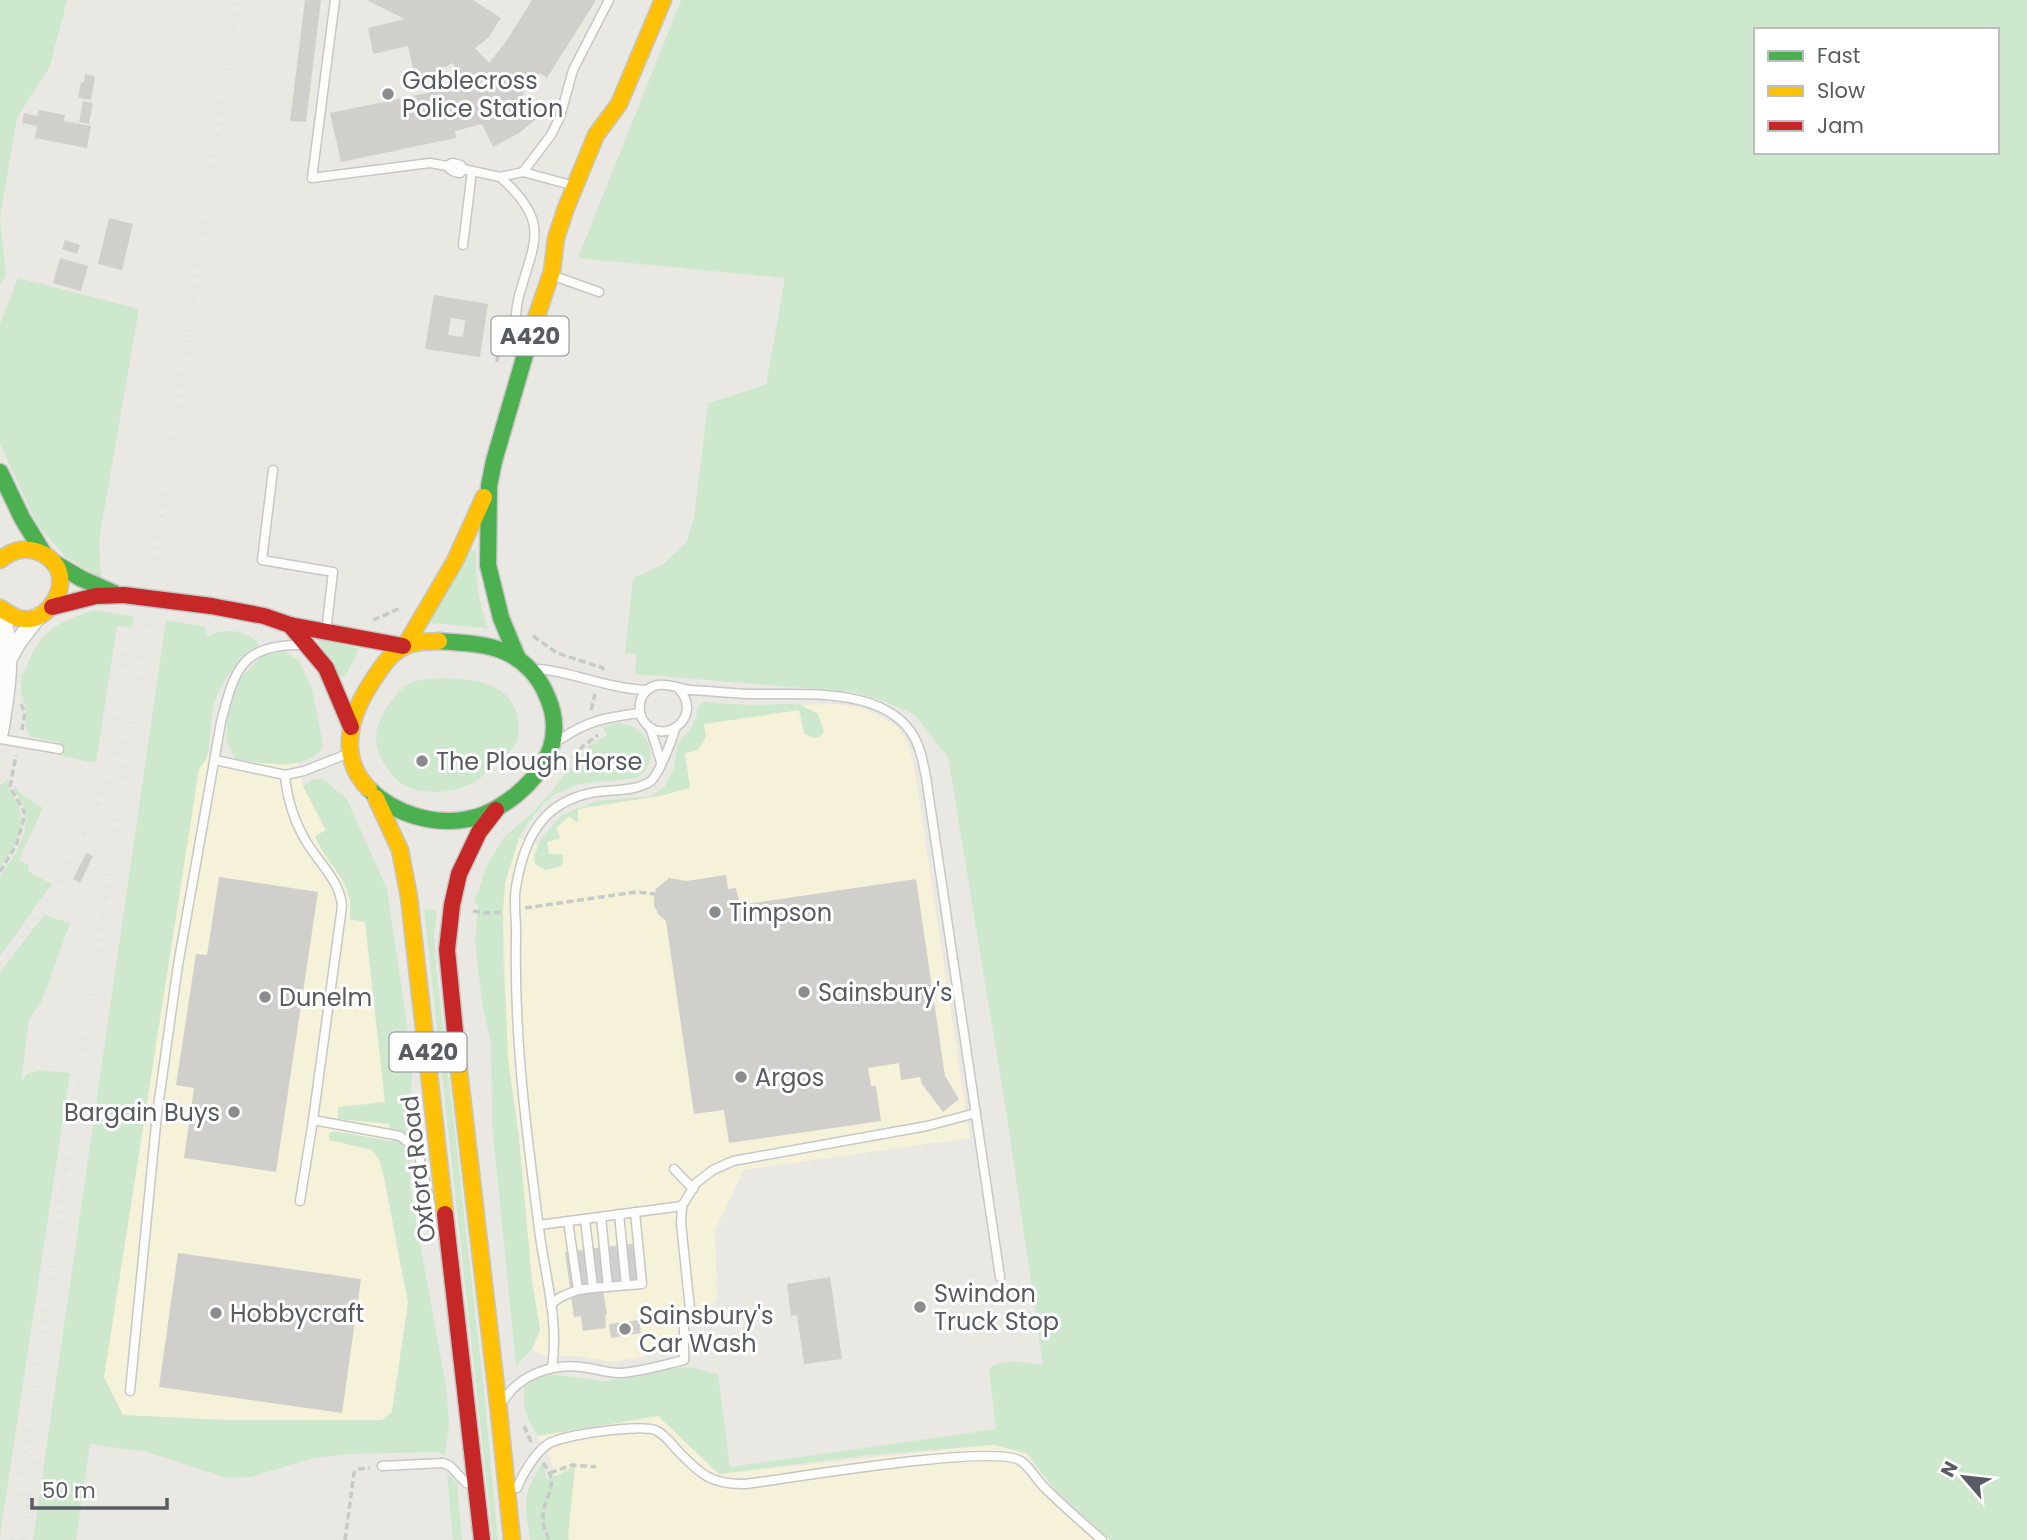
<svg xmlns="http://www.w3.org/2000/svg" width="2027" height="1540" font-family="Poppins,sans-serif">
<rect width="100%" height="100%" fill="#eae8e2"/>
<g fill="#f6f1d9">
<path d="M840 704 864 708 897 726 908 744 914 766 970 1138 744 1170 715 1230 717 1299 674 1346 642 1357 613 1362 576 1356H545L532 1349 540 1330 532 1281 508 1059 503 910 505 883 519 838 538 845 534 856 535 864 542 869H549L547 841 555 828 578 809 664 795 685 752 703 724 799 710 801 705Z"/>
<path d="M208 754 258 763H297L303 786 326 831 365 922 385 1103 392 1142 385 1182 408 1303 392 1413 383 1420H224L123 1415 104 1377 199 769 205 761Z"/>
<path d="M658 1416 719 1474 998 1444 1026 1453 1055 1490 1110 1540H559L557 1480 549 1456 538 1436Z"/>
</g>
<g fill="#cee8cd" fill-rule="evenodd">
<path d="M0 0H67L50 66 17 118 0 217 6 275 0 285Z"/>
<path d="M681 0H2027V1540H1110L1055 1490 1026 1453 994 1445 870 1455 719 1474 658 1416 538 1436C527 1420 521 1405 525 1386L535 1378 549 1374 606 1381 652 1374 673 1367 693 1368 718 1374 730 1467 996 1429 989 1368C1007 1358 1025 1362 1043 1365L1007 1117 948 757 914 714 881 700 853 692 635 674 636 654 625 653 633 578 662 565 686 543 694 517 708 403 766 385 785 278 578 258ZM1756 30H1997V152H1756Z"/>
<path d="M18 278 139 309 99 540 101 577 92 573 67 558 38 526 0 444V324Z"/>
<path d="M469 550 476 551C475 582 479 600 488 629L446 624 429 623Z"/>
<path d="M94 610 134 617 132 628 117 626 96 763 58 755 59 742 30 737 26 727V709L21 694V674H24C38 632 53 624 94 610Z"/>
<path d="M166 620 206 627 207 637C226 627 241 629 258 642 258 664 248 658 234 669 229 673 224 682 221 687 210 706 211 733 208 754L205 761 199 769 104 1377 123 1415 224 1420H382L392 1412 408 1303 385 1182 380 1161 372 1150 329 1140V1134L333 1131 391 1141 389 1124 338 1119V1107L385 1102 365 922 350 920C350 912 351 904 349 897 344 874 323 858 315 836L326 830 303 786 315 779H323L347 799 387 889 412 1059 410 1188 446 1386 449 1424 445 1455 436 1452 349 1454 313 1458 251 1477 227 1478 147 1452 90 1444 76 1540H33Z"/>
<path d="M316 638 359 649 345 676 340 678Z"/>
<path d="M284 651 299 660 312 689 323 745C312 774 259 763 235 759L227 742V716L240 678 263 655Z"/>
<path d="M442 678C471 680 508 680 517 715 523 743 513 751 492 768 484 775 475 783 466 786 450 793 423 794 408 787 400 784 393 776 388 769 371 746 373 729 388 706 395 697 400 688 410 683 419 679 432 679 442 678Z"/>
<path d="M703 702 752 705 792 704 801 705 818 714 824 732C819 740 811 739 804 733L799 710 704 724 706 737 698 750 685 753 690 788 664 795 578 809V823L569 816 556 828 561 838 547 842 549 854H563V861L561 866 546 870 535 864 534 856 541 839 562 815 596 801 651 796 665 786 674 768 677 744 690 730 696 718 698 707Z"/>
<path d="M615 723C647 721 665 763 636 778L578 784 556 794 543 804 528 823 519 838 505 883 503 910V953L508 1059 519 1137 532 1281 540 1330 532 1349 516 1366 492 1122 491 1044 482 1002 475 941 478 904 474 903 487 865 504 837 535 810 591 744 607 735 603 727Z"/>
<path d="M8 779C9 794 16 797 20 810 27 829 10 852 0 867V786Z"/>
<path d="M15 786 22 795 43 808 19 860 28 865 29 872 52 884 0 956V877L16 853 24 834 26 822 23 804 14 790Z"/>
<path d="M424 909 437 911 434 935 436 965 484 1392 498 1540H493Z"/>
<path d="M44 915 70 923 41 1003 29 1019 21 1083 27 1074 38 1070 70 1073 0 1536V972Z"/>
<path d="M543 1463 547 1480 575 1466 568 1538 570 1540H530C525 1505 521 1494 543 1463Z"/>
<path d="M447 1474 453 1479 457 1485 462 1540H453Z"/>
</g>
<g fill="#d0cfcb" fill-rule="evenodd">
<path d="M305 0H321L306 122 290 121Z"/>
<path d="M367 0H473L501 18 488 38 475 48 489 63 505 43 532 0H596L547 78 540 73 522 95 542 114 519 133 493 147 482 124 455 131 456 138 341 162 330 113 441 90 463 83 453 63 435 72 415 77 408 46 373 54 368 28 405 19Z"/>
<path d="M85 74 95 76 91 100 78 98 81 82 84 83Z"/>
<path d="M83 101 93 103 89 124 79 122Z"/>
<path d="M39 110 65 115 64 121 91 126 87 148 35 138 37 126 22 123 24 113 37 116Z"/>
<path d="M109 218 133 224 122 270 98 264Z"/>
<path d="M65 240 80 245 77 254 62 249Z"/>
<path d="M60 258 88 266 81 291 53 283Z"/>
<path d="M434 295 488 304 480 357 425 349ZM451 318 465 320 463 337 448 335Z"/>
<path d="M86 853 93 856 80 883 73 879Z"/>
<path d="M726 875 728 889 736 888 740 905 916 879 945 1076 959 1099 943 1112 922 1084 920 1077 901 1080 899 1063 868 1068 871 1086H876L881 1121 729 1143 724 1110 694 1114 666 921 659 915 654 906V898L656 889 669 878 686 881Z"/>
<path d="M219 877 318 892 276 1172 184 1158 194 1088 176 1085 196 954 207 955Z"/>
<path d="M639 1243 645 1284 603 1290 607 1314 605 1315 606 1328 583 1331 581 1316 574 1317 565 1252Z"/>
<path d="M178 1253 361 1279 342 1413 159 1387Z"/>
<path d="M830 1277 842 1359 804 1364 797 1315 791 1316 787 1284Z"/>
<path d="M639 1320 641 1333 611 1338 609 1324Z"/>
</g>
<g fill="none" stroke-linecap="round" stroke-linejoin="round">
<defs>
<g id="lane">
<path d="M335 0 312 178 430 163 447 166 452 163 461 165 463 169 500 177 523 172 571 185"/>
<path d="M447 166C451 171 453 172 460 173L463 169"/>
<path d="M523 172 551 135 560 117 573 70 609 0"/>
<path d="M500 177C553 224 533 242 518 300 515 315 515 330 514 344"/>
<path d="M463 245 472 171"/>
<path d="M554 276 599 292"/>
<path d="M273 470 262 560 333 572 326 632"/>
<path d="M540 669C576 673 610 689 647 690"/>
<path d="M678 688C706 717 661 749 643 720 639 714 639 706 641 699 651 676 673 687 690 690 710 691 729 693 749 694 798 695 879 686 911 732 920 745 923 762 926 777L1000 1277"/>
<path d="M650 727 661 762"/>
<path d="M0 739 59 749"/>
<path d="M561 739C588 720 609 717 640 713"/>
<path d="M215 760 285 775 304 771 347 754"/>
<path d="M285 775C287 799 295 823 307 843 320 864 340 881 342 906L313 1120 300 1201"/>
<path d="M313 1120 400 1136 415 1148 419 1156 431 1207"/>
<path d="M674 1169 693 1189"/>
<path d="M619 1214 626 1285"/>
<path d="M601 1217 608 1287"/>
<path d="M539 1225 682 1206"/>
<path d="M593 1288 642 1284 635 1212"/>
<path d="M578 1290 593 1288 585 1219"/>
<path d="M551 1306C556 1297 568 1294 578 1290L568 1221"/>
<path d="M552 1367C559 1324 546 1279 540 1236 527 1137 514 1039 516 940 517 923 513 904 516 887 525 833 546 797 604 791 619 790 638 790 651 781 659 774 672 740 675 729"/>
<path d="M130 1391 157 1114 178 965 221 722C234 671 241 644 302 645"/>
<path d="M504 1400C519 1375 553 1363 581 1367 594 1368 606 1373 619 1373 641 1372 663 1365 684 1360V1320L690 1309 681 1223 682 1206 696 1183 713 1170 733 1161 927 1126 976 1113"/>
<path d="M382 1466 443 1463 450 1466 466 1483"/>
<path d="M517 1488C523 1473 535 1453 548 1444 562 1435 643 1423 657 1431 665 1435 671 1443 677 1450 699 1473 711 1485 745 1484 787 1479 996 1443 1021 1461 1031 1468 1037 1481 1046 1489 1064 1507 1083 1523 1102 1540"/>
</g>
<g id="street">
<path d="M0 609C14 649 7 691 0 732"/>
<path d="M9 658 18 642 38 616"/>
</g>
<g id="fast">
<path d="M0 472 22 518 44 554"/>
<path d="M53 562 82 579 114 593"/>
<path d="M518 659 501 618 488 565 489 486 494 461 534 324"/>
<path d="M369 789C394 814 434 826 468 819 486 816 502 806 516 795 547 769 565 736 547 696 539 676 523 659 503 651 483 643 460 643 439 641"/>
</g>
<g id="slow">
<path d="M534 324 552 271 556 238 566 208 596 135 619 104 663 0"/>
<path d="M0 560C15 548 29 546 45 555 51 559 57 565 59 572 65 590 50 616 30 619 18 621 10 614 0 608"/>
<path d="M405 646 455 561 484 497"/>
<path d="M369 789C336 756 351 713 373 680 381 668 389 655 402 648 413 641 426 642 439 641"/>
<path d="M376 798 400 850 409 897 445 1214"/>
<path d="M458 1062 499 1412 512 1540"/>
</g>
<g id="jam">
<path d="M211 606 264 616 290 625 403 646"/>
<path d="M52 607 96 596 124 595"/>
<path d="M290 625 326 668 351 727"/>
<path d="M458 1062 447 950 452 905 459 874 479 832 496 810"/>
<path d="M445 1214 482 1540"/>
</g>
</defs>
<use href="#lane" stroke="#c7c7c6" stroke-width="11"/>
<use href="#street" stroke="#c7c7c6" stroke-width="19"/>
<use href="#fast" stroke="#c5c5c4" stroke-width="19"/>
<use href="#slow" stroke="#c5c5c4" stroke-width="19"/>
<use href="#jam" stroke="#c5c5c4" stroke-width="19"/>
<g stroke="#c5ccc8" stroke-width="3.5" stroke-dasharray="7 3.5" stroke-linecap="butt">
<path d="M497 362 501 321"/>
<path d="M373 620 401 608"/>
<path d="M533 636 557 653 603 668 602 670"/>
<path d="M21 704 25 713 22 730"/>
<path d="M591 710 595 694"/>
<path d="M573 758 583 746 598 735"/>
<path d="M0 872 17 843 24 818V811L10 787 16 755"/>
<path d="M525 908 636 892 655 894"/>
<path d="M473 911 485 913 504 912"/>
<path d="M524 1426 531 1442"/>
<path d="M543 1463C562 1487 543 1494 543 1518 543 1526 546 1533 549 1540"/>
<path d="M550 1473 572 1465 596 1467"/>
<path d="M345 1540 354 1473 357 1469 370 1468"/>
</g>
<use href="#lane" stroke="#fcfcfb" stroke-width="8"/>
<use href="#street" stroke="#fcfcfb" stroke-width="16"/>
<use href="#fast" stroke="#4caf50" stroke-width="16"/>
<use href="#slow" stroke="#ffc107" stroke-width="16"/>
<use href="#jam" stroke="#c62828" stroke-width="16"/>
<g stroke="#e2e3e2" stroke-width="5" stroke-dasharray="2 9" stroke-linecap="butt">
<path d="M111 753 128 632"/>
<path d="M0 963C57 898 95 822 122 740"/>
<path d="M12 1540 237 0"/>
<path d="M23 1540 35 1457"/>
</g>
<defs>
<path id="jam-bridge" d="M124 595 211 606"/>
</defs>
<use href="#jam-bridge" stroke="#c5c5c4" stroke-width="19" stroke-linecap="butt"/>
<use href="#jam-bridge" stroke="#c62828" stroke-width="16"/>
</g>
<g fill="#8b8c8e" stroke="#fff" stroke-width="2.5">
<circle cx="388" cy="94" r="7"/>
<circle cx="422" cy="761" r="7"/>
<circle cx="715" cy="912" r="7"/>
<circle cx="804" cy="992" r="7"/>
<circle cx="265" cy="997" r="7"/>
<circle cx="741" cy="1077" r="7"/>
<circle cx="234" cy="1112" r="7"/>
<circle cx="920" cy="1307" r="7"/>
<circle cx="216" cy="1313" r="7"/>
<circle cx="625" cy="1329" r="7"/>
</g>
<g text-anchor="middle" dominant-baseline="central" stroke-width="6" stroke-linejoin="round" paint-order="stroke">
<g fill="#fff" stroke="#8a8c90" stroke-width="2">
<rect x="491.5" y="316.5" width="77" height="39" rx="5"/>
<rect x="389.5" y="1032.5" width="77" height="39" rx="5"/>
</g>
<g font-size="23" font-weight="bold" fill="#585b61">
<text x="530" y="336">A420</text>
<text x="428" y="1052">A420</text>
</g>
<g font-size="24" fill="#585b61" stroke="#fff" text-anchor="start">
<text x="402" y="80">Gablecross<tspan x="402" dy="28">Police Station</tspan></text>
<text x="436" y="761">The Plough Horse</text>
<text x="729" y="912">Timpson</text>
<text x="818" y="992">Sainsbury's</text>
<text x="279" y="997">Dunelm</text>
<text x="755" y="1077">Argos</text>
<text x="220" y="1112" text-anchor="end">Bargain Buys</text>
<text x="934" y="1293">Swindon<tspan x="934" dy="28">Truck Stop</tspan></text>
<text x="230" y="1313">Hobbycraft</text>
<text x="639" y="1315">Sainsbury's<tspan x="639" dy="28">Car Wash</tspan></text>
</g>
<g font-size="24" fill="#585b61" stroke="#fff">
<text transform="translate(418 1169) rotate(-97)">Oxford Road</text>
</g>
</g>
<rect x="1754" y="28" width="245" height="126" fill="#ffffff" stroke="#bcbdc0" stroke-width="2"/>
<rect x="1768" y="51" width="35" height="10" fill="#4caf50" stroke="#bcbdc0" stroke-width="2"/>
<text x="1817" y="63" font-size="21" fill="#585b61">Fast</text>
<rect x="1768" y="86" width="35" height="10" fill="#ffc107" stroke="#bcbdc0" stroke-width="2"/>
<text x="1817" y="98" font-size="21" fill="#585b61">Slow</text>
<rect x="1768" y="121" width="35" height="10" fill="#c62828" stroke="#bcbdc0" stroke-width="2"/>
<text x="1817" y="133" font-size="21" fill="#585b61">Jam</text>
<g transform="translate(1964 1477) rotate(298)" stroke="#ffffff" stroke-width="5" paint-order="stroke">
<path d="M0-5L12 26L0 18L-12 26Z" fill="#585b61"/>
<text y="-10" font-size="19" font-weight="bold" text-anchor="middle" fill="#585b61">N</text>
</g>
<path d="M32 1498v10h135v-10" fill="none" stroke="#585b61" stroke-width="3.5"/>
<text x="42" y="1498" font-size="21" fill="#585b61" stroke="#ffffff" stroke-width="5" paint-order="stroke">50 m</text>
</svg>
